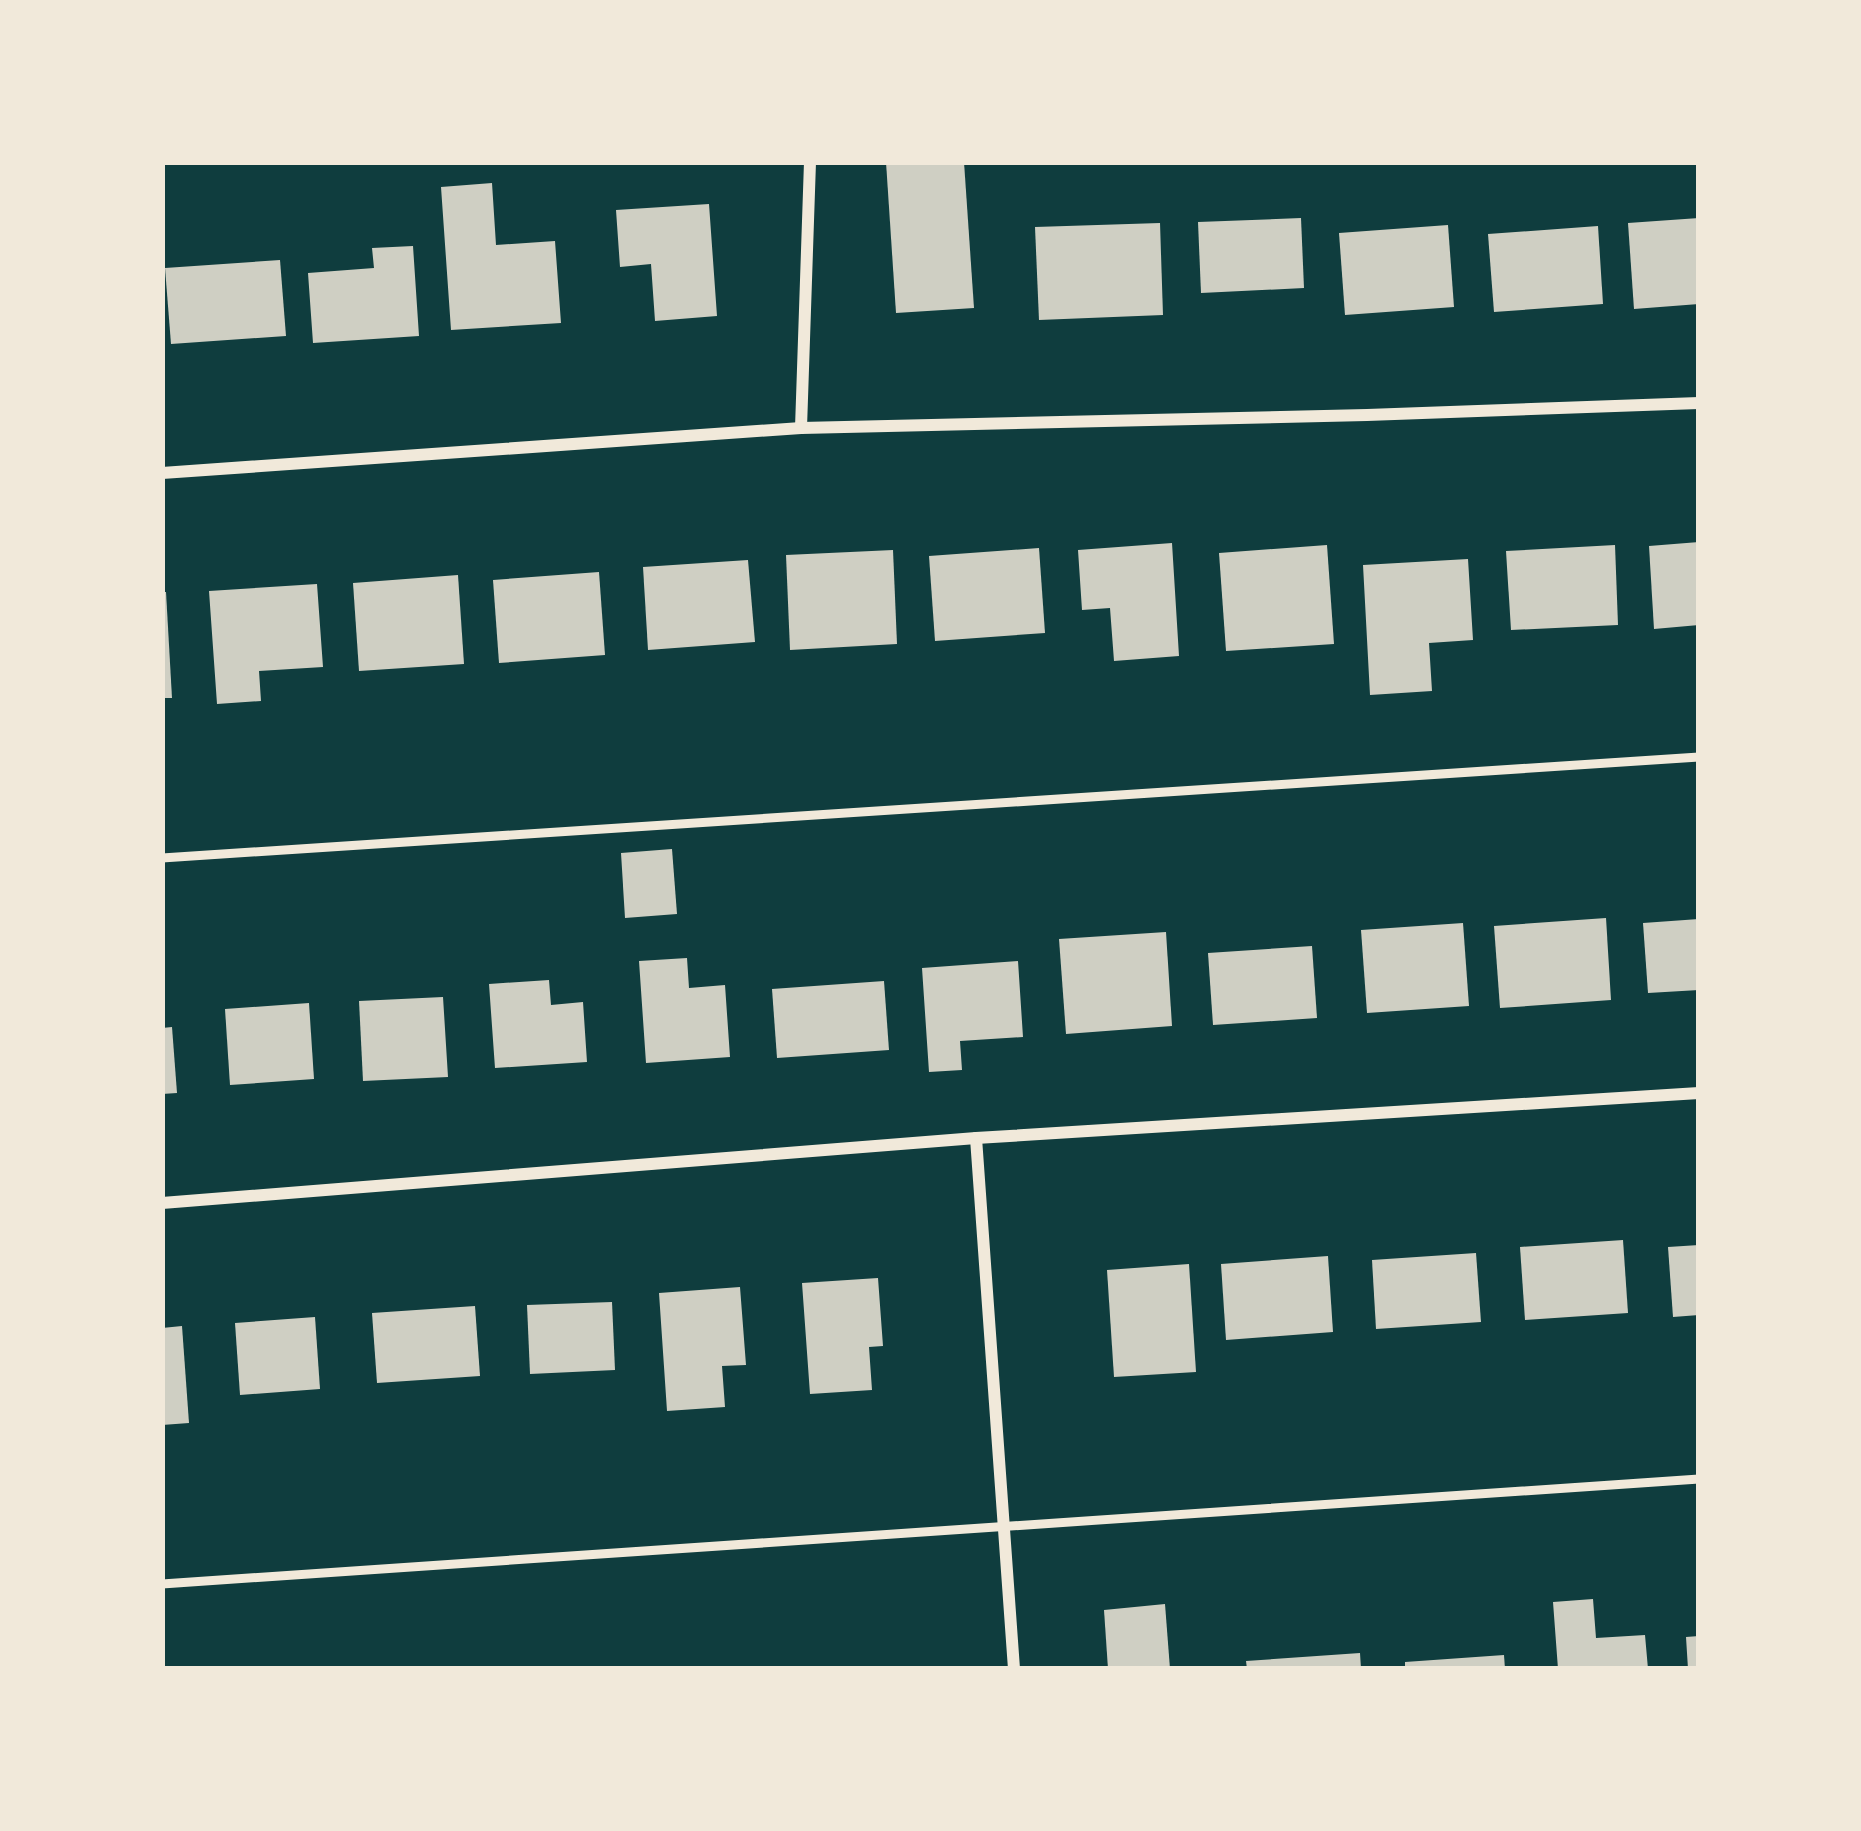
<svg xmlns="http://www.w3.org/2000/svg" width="1861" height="1831" font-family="Figtree,sans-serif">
<rect width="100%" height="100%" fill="#0f3d3e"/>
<g fill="#cfcfc3">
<path d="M886 162H964L974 308 896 313Z"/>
<path d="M492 183 496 245 555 241 561 323 451 330 441 187Z"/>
<path d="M709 204 717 316 655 321 651 264 620 267 616 210Z"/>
<path d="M1301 218 1304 288 1201 293 1198 222Z"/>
<path d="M1699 218V304L1634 309 1628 223Z"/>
<path d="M1160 223 1163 315 1039 320 1035 227Z"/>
<path d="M1448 225 1454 307 1345 315 1339 233Z"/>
<path d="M1598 226 1603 304 1494 312 1488 234Z"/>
<path d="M413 246 419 336 313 343 308 273 374 268 372 248Z"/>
<path d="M280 260 286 336 171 344 165 268Z"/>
<path d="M1699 542V625L1654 629 1649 546Z"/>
<path d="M1172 543 1179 656 1114 661 1110 608 1082 610 1078 550Z"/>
<path d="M1327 545 1334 644 1226 651 1219 553Z"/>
<path d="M1615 545 1618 625 1511 630 1506 551Z"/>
<path d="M1039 548 1045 633 935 641 929 556Z"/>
<path d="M893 550 897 644 790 650 786 555Z"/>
<path d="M1468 559 1473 640 1429 643 1432 691 1370 695 1363 565Z"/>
<path d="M748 560 755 642 648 650 643 567Z"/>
<path d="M599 572 605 655 499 663 493 580Z"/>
<path d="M458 575 464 664 359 671 353 583Z"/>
<path d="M317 584 323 667 259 671 261 701 217 704 209 591Z"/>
<path d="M162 592H166L172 698H162Z"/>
<path d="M672 849 677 914 625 918 621 853Z"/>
<path d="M1606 918 1611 1000 1500 1008 1494 926Z"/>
<path d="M1699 919V990L1648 993 1643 923Z"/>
<path d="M1463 923 1469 1006 1367 1013 1361 930Z"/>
<path d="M1166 932 1172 1026 1066 1034 1059 939Z"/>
<path d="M1312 946 1317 1018 1213 1025 1208 953Z"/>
<path d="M687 958 689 988 725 985 730 1057 646 1063 639 961Z"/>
<path d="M1018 961 1023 1037 960 1041 962 1070 929 1072 922 968Z"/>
<path d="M549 980 551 1005 583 1002 587 1062 495 1068 489 984Z"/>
<path d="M884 981 889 1050 777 1058 772 989Z"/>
<path d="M443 997 448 1077 363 1081 359 1001Z"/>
<path d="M309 1003 314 1079 230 1085 225 1009Z"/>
<path d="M172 1027 177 1093 162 1094V1028Z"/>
<path d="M1623 1240 1628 1313 1525 1320 1520 1247Z"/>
<path d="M1699 1245V1315L1673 1317 1668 1247Z"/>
<path d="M1476 1253 1481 1322 1376 1329 1372 1260Z"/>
<path d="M1328 1256 1333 1332 1226 1340 1221 1264Z"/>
<path d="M1189 1264 1196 1372 1114 1377 1107 1270Z"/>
<path d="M878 1278 883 1346 869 1347 872 1390 810 1394 802 1283Z"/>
<path d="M740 1287 746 1365 722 1366 725 1407 667 1411 659 1293Z"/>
<path d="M612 1302 615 1370 530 1374 527 1305Z"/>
<path d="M475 1306 480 1376 377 1383 372 1313Z"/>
<path d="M315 1317 320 1389 240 1395 235 1323Z"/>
<path d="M182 1326 189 1423 162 1425V1328Z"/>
<path d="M1593 1599 1596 1638 1645 1635 1648 1669H1558L1553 1602Z"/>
<path d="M1165 1604 1170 1669H1108L1104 1610Z"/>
<path d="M1699 1636V1669H1688L1686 1637Z"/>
<path d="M1360 1653 1361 1669H1247L1246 1661Z"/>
<path d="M1504 1655 1505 1669H1405V1662Z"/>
</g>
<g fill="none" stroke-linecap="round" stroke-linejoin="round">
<g stroke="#f1e9da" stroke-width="9">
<path d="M162 858 1699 757"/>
<path d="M162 1584 1699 1479"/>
</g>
<g stroke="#f1e9da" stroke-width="12">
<path d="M801 428 810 162"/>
<path d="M162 473 801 428 1367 415 1699 403"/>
<path d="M976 1138 1014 1669"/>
<path d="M162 1203 976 1138 1699 1093"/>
</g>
</g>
<rect width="1861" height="1831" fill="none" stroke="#f1e9da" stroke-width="330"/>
</svg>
